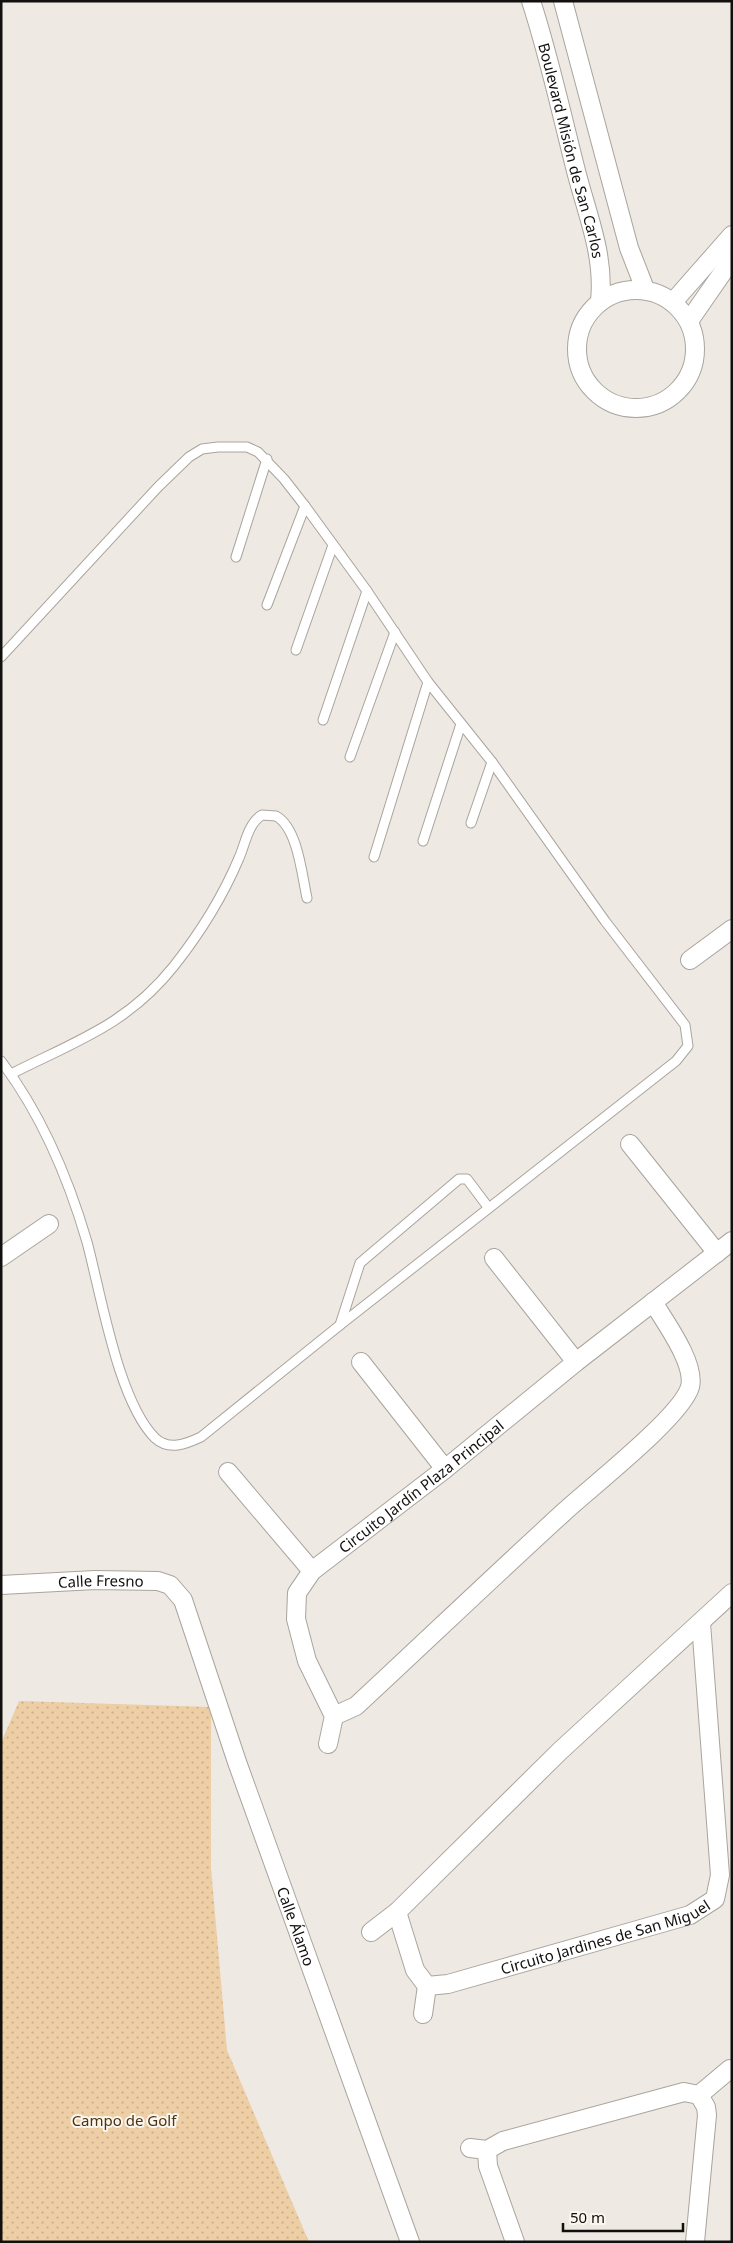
<svg xmlns="http://www.w3.org/2000/svg" width="733" height="2243" font-family="'Noto Sans',sans-serif">
<defs>
<pattern id="grass-dots" width="8" height="8" patternUnits="userSpaceOnUse" patternTransform="scale(1.25)"><rect width="8" height="8" fill="#edcea5"/><path d="M2 2h.1M6 6h.1" fill="none" stroke="#cab08d" stroke-width="1.8" stroke-linecap="round"/></pattern>
</defs>
<rect width="100%" height="100%" fill="#eee9e2"/>
<path fill="url(#grass-dots)" d="M19 1701 211 1707V1868L227 2050 309 2242H1V1743Z"/>
<g fill="none" stroke-linecap="round" stroke-linejoin="round">
<defs>
<g id="service">
<path d="M236 557 267 459"/>
<path d="M267 605 305 506"/>
<path d="M296 650 333 545"/>
<path d="M1 657 158 487 189 457 202 449 218 447H247L258 452 284 479 305 506 367 591 428 682 492 762 605 921 685 1025 688 1046 676 1061 340 1325 201 1437C186 1444 169 1451 155 1438 118 1401 101 1294 87 1242 68 1177 42 1115 1 1061"/>
<path d="M323 720 367 591"/>
<path d="M350 757 395 632"/>
<path d="M471 823 492 762"/>
<path d="M423 841 461 724"/>
<path d="M374 857 428 682"/>
<path d="M11 1074C76 1041 127 1025 174 966 200 933 223 896 239 858 245 845 248 823 262 815L276 816C298 828 302 876 307 898"/>
<path d="M340 1325 360 1263 459 1179H467L488 1207"/>
</g>
<g id="minor">
<path id="s1" d="M531 1C549 56 561 112 575 167 586 212 605 254 600 301"/>
<path d="M563 1 629 248 645 289"/>
<circle cx="636" cy="349" r="59"/>
<path d="M673 302 732 235"/>
<path d="M689 321 732 259"/>
<path d="M690 960 732 929"/>
<path d="M630 1144 717 1253"/>
<path d="M1 1257 49 1224"/>
<path d="M494 1258 576 1362"/>
<path d="M361 1362 445 1469"/>
<path d="M228 1472 312 1571"/>
<path id="s2" d="M1 1585 95 1580 158 1581 170 1585 183 1600 237 1762 410 2242"/>
<path d="M334 1716 356 1706C425 1642 494 1576 564 1512 591 1487 681 1417 690 1387 696 1364 665 1322 653 1302"/>
<path id="s3" d="M328 1744 334 1716 307 1661 296 1619 297 1593 312 1571 445 1469 576 1362 732 1241"/>
<path id="s4" d="M397 1912 415 1970 427 1986 448 1984 690 1915 715 1899 720 1875 701 1623"/>
<path d="M371 1932 397 1912 560 1751 732 1593"/>
<path d="M423 2014 427 1986"/>
<path d="M699 2095 730 2069"/>
<path d="M470 2148 487 2150 503 2141 684 2092 699 2095 706 2107 707 2115 695 2242"/>
<path d="M487 2150 488 2166 515 2242"/>
</g>
</defs>
<use href="#service" stroke="#aaa49e" stroke-width="11"/>
<use href="#minor" stroke="#aaa49e" stroke-width="20"/>
<use href="#service" stroke="#fff" stroke-width="9"/>
<use href="#minor" stroke="#fff" stroke-width="18"/>
</g>
<g text-anchor="middle" dominant-baseline="central" stroke-width="4" stroke-linejoin="round" paint-order="stroke">
<g font-size="15" fill="#12100e" stroke="#fbf6ef">
<text stroke="none"><textPath href="#s1" startOffset="155">Boulevard Misión de San Carlos</textPath></text>
<text stroke="none"><textPath href="#s3" startOffset="324">Circuito Jardín Plaza Principal</textPath></text>
<text stroke="none"><textPath href="#s2" startOffset="100">Calle Fresno</textPath></text>
<text stroke="none"><textPath href="#s2" startOffset="535">Calle Álamo</textPath></text>
<text stroke="none"><textPath href="#s4" startOffset="266">Circuito Jardines de San Miguel</textPath></text>
</g>
<g font-size="15" fill="#4c340f" stroke="#fbf6ef">
<text x="124" y="2120">Campo de Golf</text>
</g>
</g>
<rect width="733" height="2243" fill="none" stroke="#12100e" stroke-width="5"/>
<path d="M563 2223v8h120v-8" fill="none" stroke="#12100e" stroke-width="2.5"/>
<text x="570" y="2223" font-size="15" fill="#12100e" stroke="#fbf6ef" stroke-width="4" paint-order="stroke">50 m</text>
</svg>
